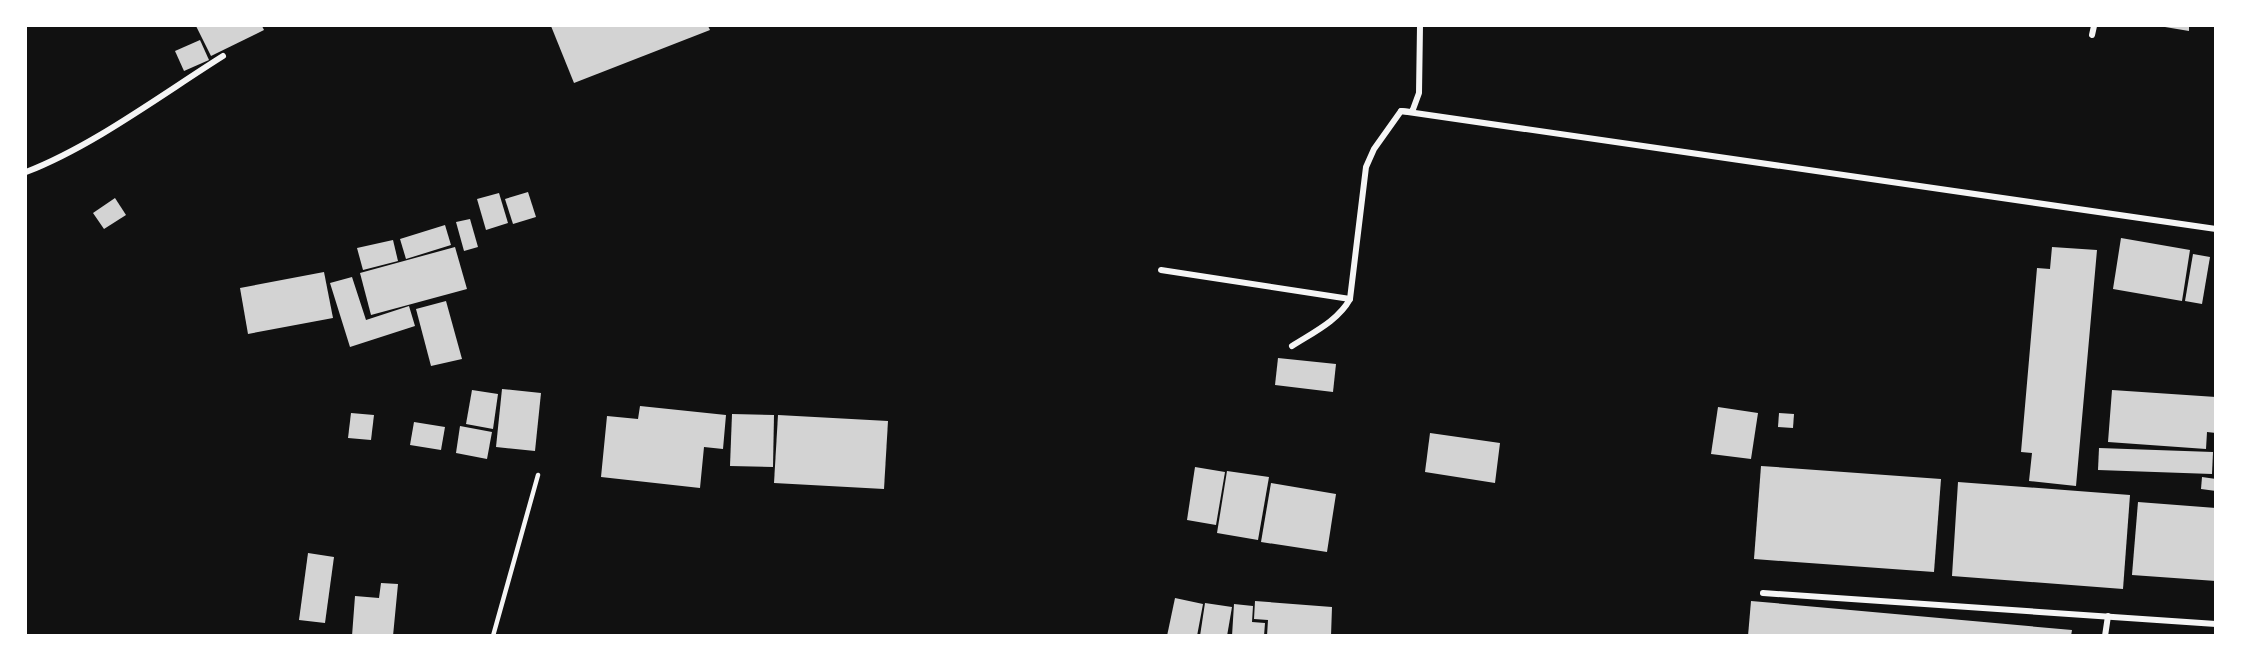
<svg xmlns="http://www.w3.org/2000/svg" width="2241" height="661" font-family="'PT Sans Narrow',sans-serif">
<rect width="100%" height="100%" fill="#111"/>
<g fill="#d3d3d3">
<path d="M196 26H262L264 30 211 56Z"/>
<path d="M551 26H708L710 30 574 83Z"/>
<path d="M2159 26H2189V31Z"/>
<path d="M200 40 209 60 184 71 175 51Z"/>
<path d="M528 192 536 217 513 224 505 199Z"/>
<path d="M499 193 508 223 486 230 477 199Z"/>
<path d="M115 198 126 215 104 229 93 213Z"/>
<path d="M470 219 478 247 464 251 456 222Z"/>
<path d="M445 225 451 245 406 259 400 239Z"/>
<path d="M2121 238 2190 250 2182 301 2113 289Z"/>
<path d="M393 240 398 261 363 270 357 248Z"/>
<path d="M455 247 467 289 371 315 360 273Z"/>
<path d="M2052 247 2097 250 2076 486 2029 481 2032 453 2021 452 2037 268 2050 269Z"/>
<path d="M2193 254 2210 257 2202 304 2185 301Z"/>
<path d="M324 272 333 318 248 334 240 288Z"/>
<path d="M352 277 366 320 409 306 415 326 350 347 330 283Z"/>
<path d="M446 301 462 359 431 366 416 309Z"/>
<path d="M1278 358 1336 364 1333 392 1275 385Z"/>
<path d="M502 389 541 393 535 451 496 447Z"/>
<path d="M472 390 498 394 493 429 466 424Z"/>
<path d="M2112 390 2216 397V433L2207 432 2206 449 2108 442Z"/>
<path d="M640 406 726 415 723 449 704 447 700 488 601 477 607 416 638 419Z"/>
<path d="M1718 407 1758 413 1751 459 1711 454Z"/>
<path d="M351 413 374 415 371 440 348 438Z"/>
<path d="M1779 413 1794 414 1793 428 1778 427Z"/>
<path d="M732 414 774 415 773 467 730 466Z"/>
<path d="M778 415 888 421 884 489 774 483Z"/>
<path d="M414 422 445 427 441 450 410 445Z"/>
<path d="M460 426 492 432 487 459 456 453Z"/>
<path d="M1430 433 1500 443 1495 483 1425 472Z"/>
<path d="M2099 448 2213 452 2212 474 2098 470Z"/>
<path d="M1761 466 1941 479 1934 572 1754 559Z"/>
<path d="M1195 467 1225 472 1216 525 1187 520Z"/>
<path d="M1227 471 1269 477 1258 540 1217 533Z"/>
<path d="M2202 477 2216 479V491L2201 489Z"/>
<path d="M1958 482 2130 495 2123 589 1952 576Z"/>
<path d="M1271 483 1336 494 1327 552 1261 542Z"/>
<path d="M2138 502 2216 508V581L2132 575Z"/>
<path d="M308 553 334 557 325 623 299 620Z"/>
<path d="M381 583 398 584 393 636H352L355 596 379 598Z"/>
<path d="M1175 598 1203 604 1197 636H1167Z"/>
<path d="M1255 601 1332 607 1331 636H1267L1268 620 1254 619Z"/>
<path d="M1751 601 2072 630 2071 636H1748Z"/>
<path d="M1205 603 1232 607 1227 636H1200Z"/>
<path d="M1234 604 1253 606 1252 622 1265 623 1264 636H1232Z"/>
</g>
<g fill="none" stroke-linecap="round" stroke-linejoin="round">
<path stroke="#f5f5f5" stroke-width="4.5" d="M493 636 538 475"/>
<g stroke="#f5f5f5" stroke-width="6">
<path d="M2092 35 2094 26"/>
<path d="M1401 111 2216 229"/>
<path d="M26 172C93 146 161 95 223 56"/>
<path d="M1161 270 1350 299"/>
<path d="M1292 346C1312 333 1338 321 1350 299L1366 167 1374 149 1401 111 1412 112 1419 93 1420 26"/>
<path d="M1763 593 2216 624"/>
<path d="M2105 636 2108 616"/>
</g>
</g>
<rect width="2241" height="661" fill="none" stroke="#ffffff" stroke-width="54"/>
</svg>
